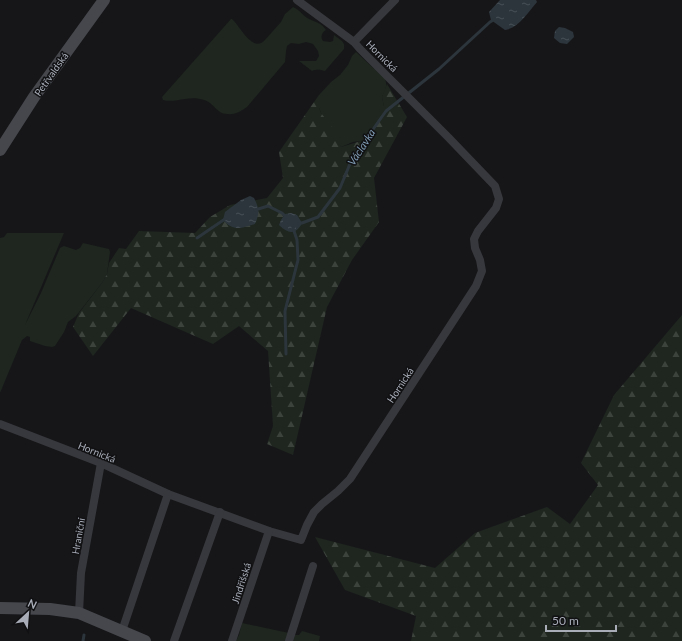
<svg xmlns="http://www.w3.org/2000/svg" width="682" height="641" font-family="Lato,sans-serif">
<defs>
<pattern id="forest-firs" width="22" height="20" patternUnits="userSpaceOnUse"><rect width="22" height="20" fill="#1e261f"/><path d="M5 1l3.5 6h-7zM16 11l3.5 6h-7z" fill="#3c433d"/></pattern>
<pattern id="water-ripples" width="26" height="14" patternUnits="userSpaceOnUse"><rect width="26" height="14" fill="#2c353c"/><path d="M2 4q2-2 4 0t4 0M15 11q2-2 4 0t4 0" fill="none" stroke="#485056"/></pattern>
</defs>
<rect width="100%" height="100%" fill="#161618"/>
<g fill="#1e261f">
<path d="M293 7C300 10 303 16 309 19 315 22 322 23 326 30 322 32 320 37 323 41L330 42 333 41 334 35 342 41 344 44V49L325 71C320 70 317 69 312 71L299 61H316L319 56 318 51 313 44 306 42 299 44 291 43 287 46 286 51 285 62 247 107C241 111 236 115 227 114 217 114 213 102 204 100 198 98 191 98 185 99 177 100 171 102 163 100L162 97 231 19H232C240 26 252 52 264 41L281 22 285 14Z"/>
<path d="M356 52 385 79C388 86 385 90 382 97L384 106V112L380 121 374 126 361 141 353 142 341 147 321 113 319 108V95L331 82 340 75 348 65 352 56Z"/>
<path d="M7 233H64L25 325 41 293 60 248 64 246 76 250 80 248 83 243 109 249 110 252 107 274 102 283 76 316 68 322 64 332 55 346 52 347 45 346 30 341V337L27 336 22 340 0 393V238L4 237Z"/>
<path d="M242 623 289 633 286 641H236L239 635Z"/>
<path d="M302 631 320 636 319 641H293L295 635H299Z"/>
</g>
<g fill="url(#forest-firs)">
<path d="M387 84 407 117 374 178 379 222 352 260 327 307 293 455 267 444 273 426 268 351 239 326 213 344 131 308 93 356 73 327 79 313 102 283 107 274 109 263 119 248 126 249 139 231 195 233 210 217 230 205 267 198 283 178 279 152 319 95V108L321 113 333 128 341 147 361 141 374 126 380 121 384 112V106L382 97 385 89Z"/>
<path d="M682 315V641H411L416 616 345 590 315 537 435 568 475 533 547 507 570 524 598 485 581 463 614 395Z"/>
</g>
<g fill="url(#water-ripples)">
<path d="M500 0H536L537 2C528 12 519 28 505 30L491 20 489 12Z"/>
<path d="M559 27 565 28 573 32 574 37 567 44 560 43 554 38 555 31Z"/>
<path d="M250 196 254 198C259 208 260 213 255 224 241 228 234 232 223 220L225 212 241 200Z"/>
<path d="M291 213 297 215 302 223C296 235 288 234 279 225L281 220 285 214Z"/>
</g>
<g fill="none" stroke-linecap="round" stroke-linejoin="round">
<g stroke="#2c353c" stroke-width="3">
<path d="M255 210 268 206 282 213 286 217"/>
<path d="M299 223H302L318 217 340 188 352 159 386 111 439 69 490 22 495 19"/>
<path d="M197 238 225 219"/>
<path d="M286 354 285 311 298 260 297 240 293 228"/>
<path d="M83 641 84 635"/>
</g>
<g stroke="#37383d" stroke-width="8">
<path d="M354 42 395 0"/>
<path d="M0 424 101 463 168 494 269 531 301 540 307 525 314 512 322 504 338 491 350 479 476 286 482 271 480 260 475 248 474 239 478 231 496 208 499 199 495 186 448 137 360 49 354 42 297 0"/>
<path d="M79 613 81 573 101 463"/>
<path d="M122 631 168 494"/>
<path d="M174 641 220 512"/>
<path d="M232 641 269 531"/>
<path d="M289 641 313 566"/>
</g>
<g stroke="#45474d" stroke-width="12">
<path d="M0 150 34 97 104 0"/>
<path d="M0 608 50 609 79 613 145 641"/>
</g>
</g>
<g text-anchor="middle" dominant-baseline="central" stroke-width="3" stroke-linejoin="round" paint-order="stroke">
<g font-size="10" fill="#a8adb8" stroke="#111113">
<text transform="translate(382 56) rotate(45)">Hornická</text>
<text transform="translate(51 74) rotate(-55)">Petřvaldská</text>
<text transform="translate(400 385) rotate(-57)">Hornická</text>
<text transform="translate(97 452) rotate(22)">Hornická</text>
<text transform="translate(78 536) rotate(-80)">Hraniční</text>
<text transform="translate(241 583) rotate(-72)">Jindřišská</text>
</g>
<g font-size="11" font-style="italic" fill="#7f9bb3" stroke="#111113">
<text transform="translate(361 147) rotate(-57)">Václavka</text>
</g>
</g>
<g transform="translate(28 613) rotate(26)" stroke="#111113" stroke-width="3" paint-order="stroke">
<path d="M0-3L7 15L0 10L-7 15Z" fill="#a8adb8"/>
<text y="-6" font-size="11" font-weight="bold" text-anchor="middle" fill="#a8adb8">N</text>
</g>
<path d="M546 625v6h70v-6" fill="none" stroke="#a8adb8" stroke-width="2"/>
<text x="552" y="625" font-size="12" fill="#a8adb8" stroke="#111113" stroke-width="3" paint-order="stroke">50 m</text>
</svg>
